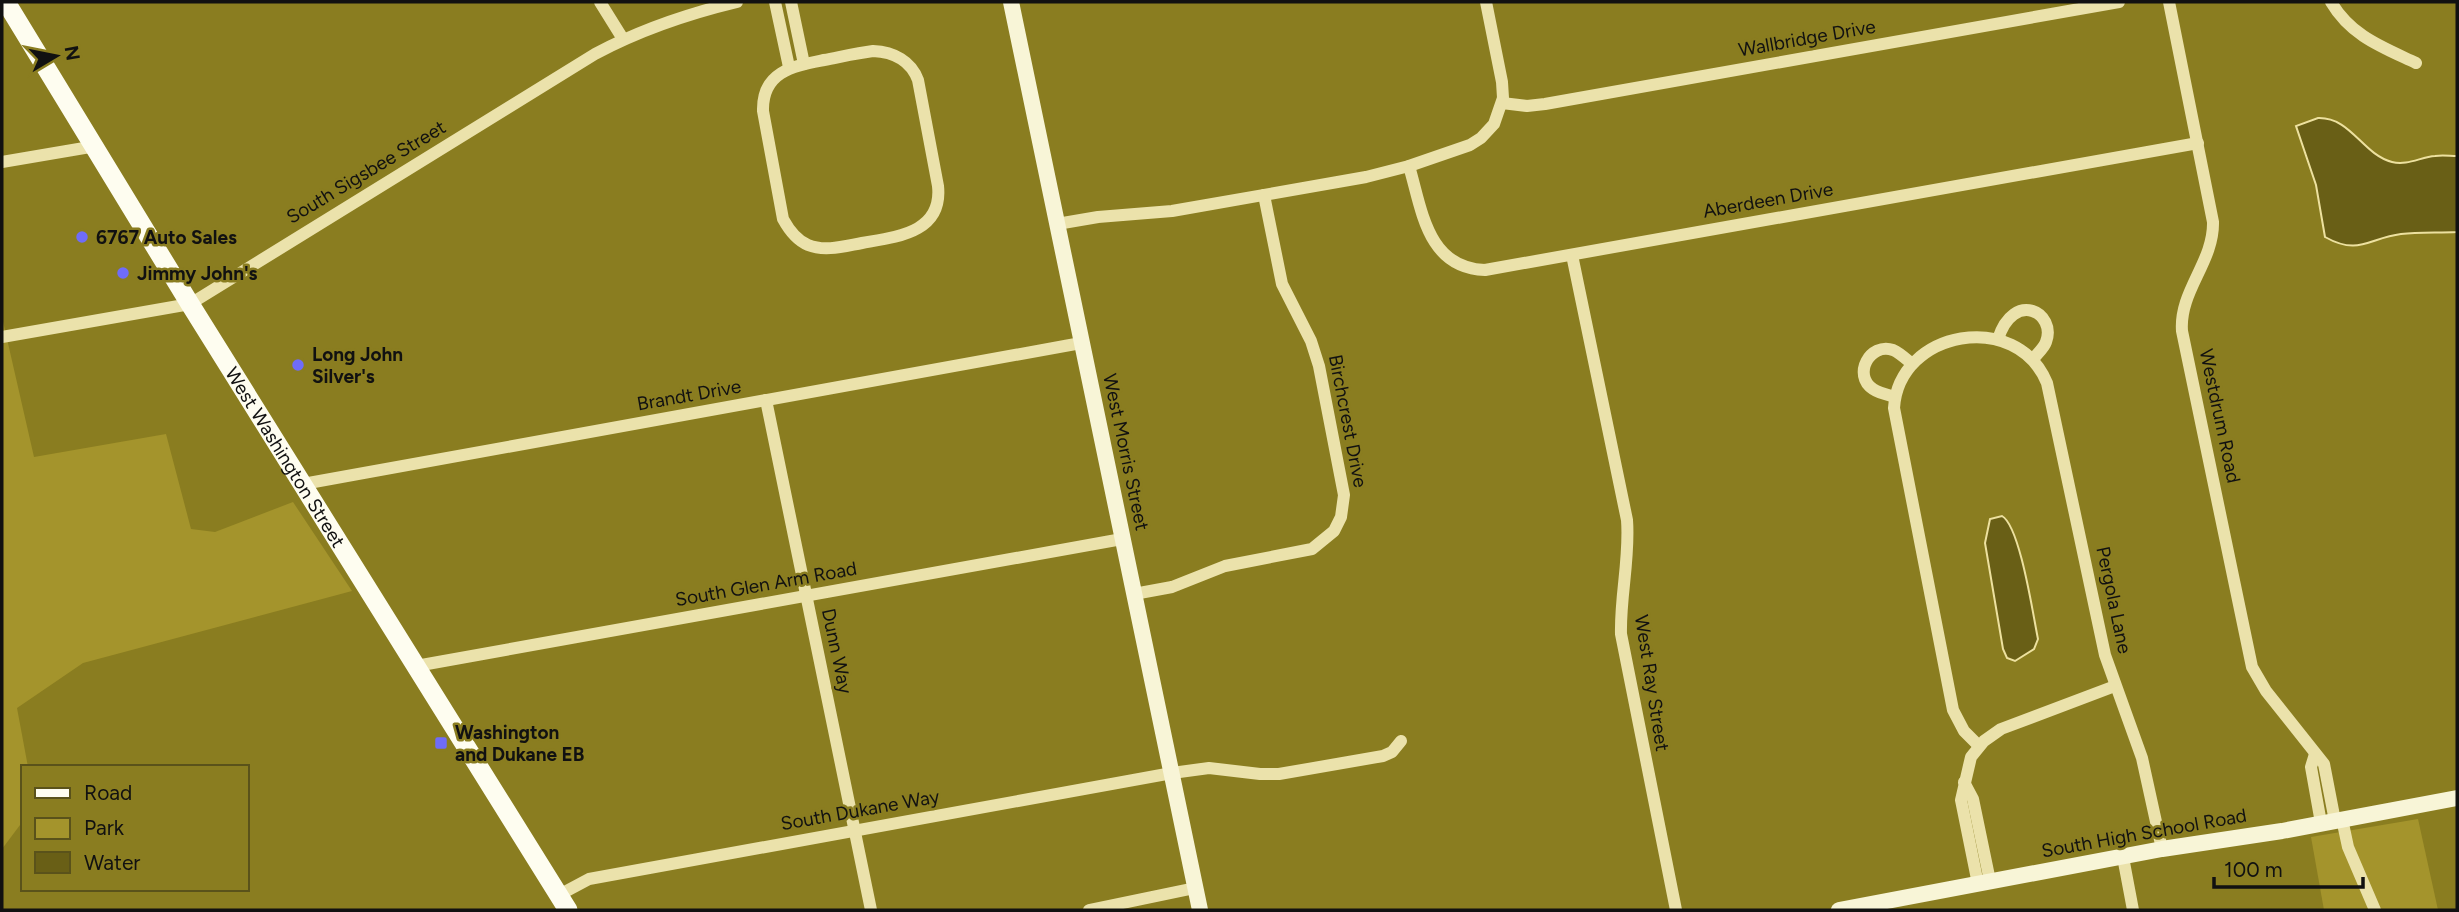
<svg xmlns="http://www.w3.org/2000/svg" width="2459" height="912" font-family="Figtree,sans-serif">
<rect width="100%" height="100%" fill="#8a7d20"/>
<g fill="#a4942c">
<path d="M2 317 34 457 166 434 191 529 215 532 293 502 352 591 83 663 17 708 28 767H23V821L2 849Z"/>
<path d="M2418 819 2438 910H2324L2311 837Z"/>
</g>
<g fill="#695f16" stroke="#ede19f" stroke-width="2">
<path d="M2318 118C2351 117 2362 154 2392 162 2407 166 2421 157 2435 156 2442 155 2450 156 2457 156V232C2439 233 2419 232 2401 234 2369 238 2359 256 2325 237L2316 185 2296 126Z"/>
<path d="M2002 516C2020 526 2033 615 2038 639L2034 649 2015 661 2007 658 2003 649 1985 543 1990 519Z"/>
</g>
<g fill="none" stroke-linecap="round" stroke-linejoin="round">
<g stroke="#ebe2ab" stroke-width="12">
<path d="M600 2 623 39"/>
<path d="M775 2 789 67"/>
<path d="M791 2 804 64"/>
<path d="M2169 2 2213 222C2214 262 2179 291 2182 331L2252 667 2266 691 2324 764 2335 821"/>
<path d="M2331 2C2351 36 2382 47 2416 63"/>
<path d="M873 51C894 52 911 61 918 80L938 186C943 233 896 237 862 243 845 246 825 252 808 245 796 240 789 230 783 219L763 111C762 71 794 66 824 60 840 57 857 53 873 51Z"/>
<path d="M1502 103 1527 106 1545 104 2119 2"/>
<path d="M2 162 96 146"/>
<path d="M1409 166C1422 210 1427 268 1485 270L2198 143"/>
<path d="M1057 224 1098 217 1172 211 1366 177 1409 166 1470 145 1481 138 1494 124 1503 98 1502 82 1486 2"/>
<path d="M1572 255 1627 520C1630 558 1620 596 1621 634L1676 910"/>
<path d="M2 337 190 304 595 54C640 30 687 14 737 2"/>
<path d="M1998 339C2014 289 2057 313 2046 342 2044 348 2037 354 2033 359"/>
<path d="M1895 397C1888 395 1879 393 1873 389 1852 375 1870 342 1893 350 1900 353 1906 359 1912 364"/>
<path d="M766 400 871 910"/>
<path d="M303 484 1081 343"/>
<path d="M1134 594 1172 587 1225 566 1312 549 1334 531 1341 517 1344 495 1319 366 1311 341 1282 284 1264 195"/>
<path d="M416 666 1122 539"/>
<path d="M1979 746 1964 731 1953 710 1894 408C1899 330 2017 309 2047 383L2105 655 2142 758 2162 849"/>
<path d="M2315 754 2311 767 2321 823"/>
<path d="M1964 782 1973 799 1990 881"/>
<path d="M2342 819 2348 847 2375 910"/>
<path d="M2123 857 2133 910"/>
<path d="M1978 884 1961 800 1971 757 1984 741 2001 729 2115 686"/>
<path d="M559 895 589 879 1172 773 1209 768 1260 774H1279L1383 756 1392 752 1401 741"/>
<path d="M1089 910 1195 888"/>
</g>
<g stroke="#f8f5d7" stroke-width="16">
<path d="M1011 2 1200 910"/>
<path d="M1839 910 2162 849 2282 831 2457 798"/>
</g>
<path stroke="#fefdf0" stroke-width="19" id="s1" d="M6 2 190 304 568 910"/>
</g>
<g fill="#6f6cf9" stroke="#8a7d20" stroke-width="2.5">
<circle cx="82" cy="237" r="7"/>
<circle cx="123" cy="273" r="7"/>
<circle cx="298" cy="365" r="7"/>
<rect x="434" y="736" width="14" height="14" rx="3.5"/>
</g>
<g text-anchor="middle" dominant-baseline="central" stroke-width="5" stroke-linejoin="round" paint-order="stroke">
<g font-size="19" fill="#111" stroke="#8a7d20">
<text transform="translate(1807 38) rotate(-10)">Wallbridge Drive</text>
<text transform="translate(366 172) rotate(-31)">South Sigsbee Street</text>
<text transform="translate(1768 200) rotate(-10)">Aberdeen Drive</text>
<text transform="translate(689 395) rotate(-10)">Brandt Drive</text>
<text transform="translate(2220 416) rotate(78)">Westdrum Road</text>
<text transform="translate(1348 421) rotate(79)">Birchcrest Drive</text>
<text transform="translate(1126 452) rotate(78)">West Morris Street</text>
<text stroke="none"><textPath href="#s1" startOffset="534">West Washington Street</textPath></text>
<text transform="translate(766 584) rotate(-10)">South Glen Arm Road</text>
<text transform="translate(2114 600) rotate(78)">Pergola Lane</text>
<text transform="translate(837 651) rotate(78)">Dunn Way</text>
<text transform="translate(1652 683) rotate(81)">West Ray Street</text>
<text transform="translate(860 810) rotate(-10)">South Dukane Way</text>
<text transform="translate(2144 833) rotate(-10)">South High School Road</text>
</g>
<g font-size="19" font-weight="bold" fill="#111" stroke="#8a7d20" text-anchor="start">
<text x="96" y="237">6767 Auto Sales</text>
<text x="137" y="273">Jimmy John's</text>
<text x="312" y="354">Long John<tspan x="312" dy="22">Silver's</tspan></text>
<text x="455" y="732">Washington<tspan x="455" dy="22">and Dukane EB</tspan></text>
</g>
</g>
<rect width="2459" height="912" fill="none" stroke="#111111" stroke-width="7"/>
<rect x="21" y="765" width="228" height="126" fill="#8a7d20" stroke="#5a521a" stroke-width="2"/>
<rect x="35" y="788" width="35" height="10" fill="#fefdf0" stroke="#5a521a" stroke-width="2"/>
<text x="84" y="800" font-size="21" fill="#111111">Road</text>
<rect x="35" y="818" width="35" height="21" fill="#a4942c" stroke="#5a521a" stroke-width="2"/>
<text x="84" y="835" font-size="21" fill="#111111">Park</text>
<rect x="35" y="852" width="35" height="21" fill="#695f16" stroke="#5a521a" stroke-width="2"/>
<text x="84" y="870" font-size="21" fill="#111111">Water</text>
<g transform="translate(56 56) rotate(80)" stroke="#8a7d20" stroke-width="5" paint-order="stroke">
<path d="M0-5L12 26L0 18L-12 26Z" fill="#111111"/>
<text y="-10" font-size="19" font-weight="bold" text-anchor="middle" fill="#111111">N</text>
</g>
<path d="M2214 877v10h149v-10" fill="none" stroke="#111111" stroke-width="3.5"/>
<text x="2224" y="877" font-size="21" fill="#111111" stroke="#8a7d20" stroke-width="5" paint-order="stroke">100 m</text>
</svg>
